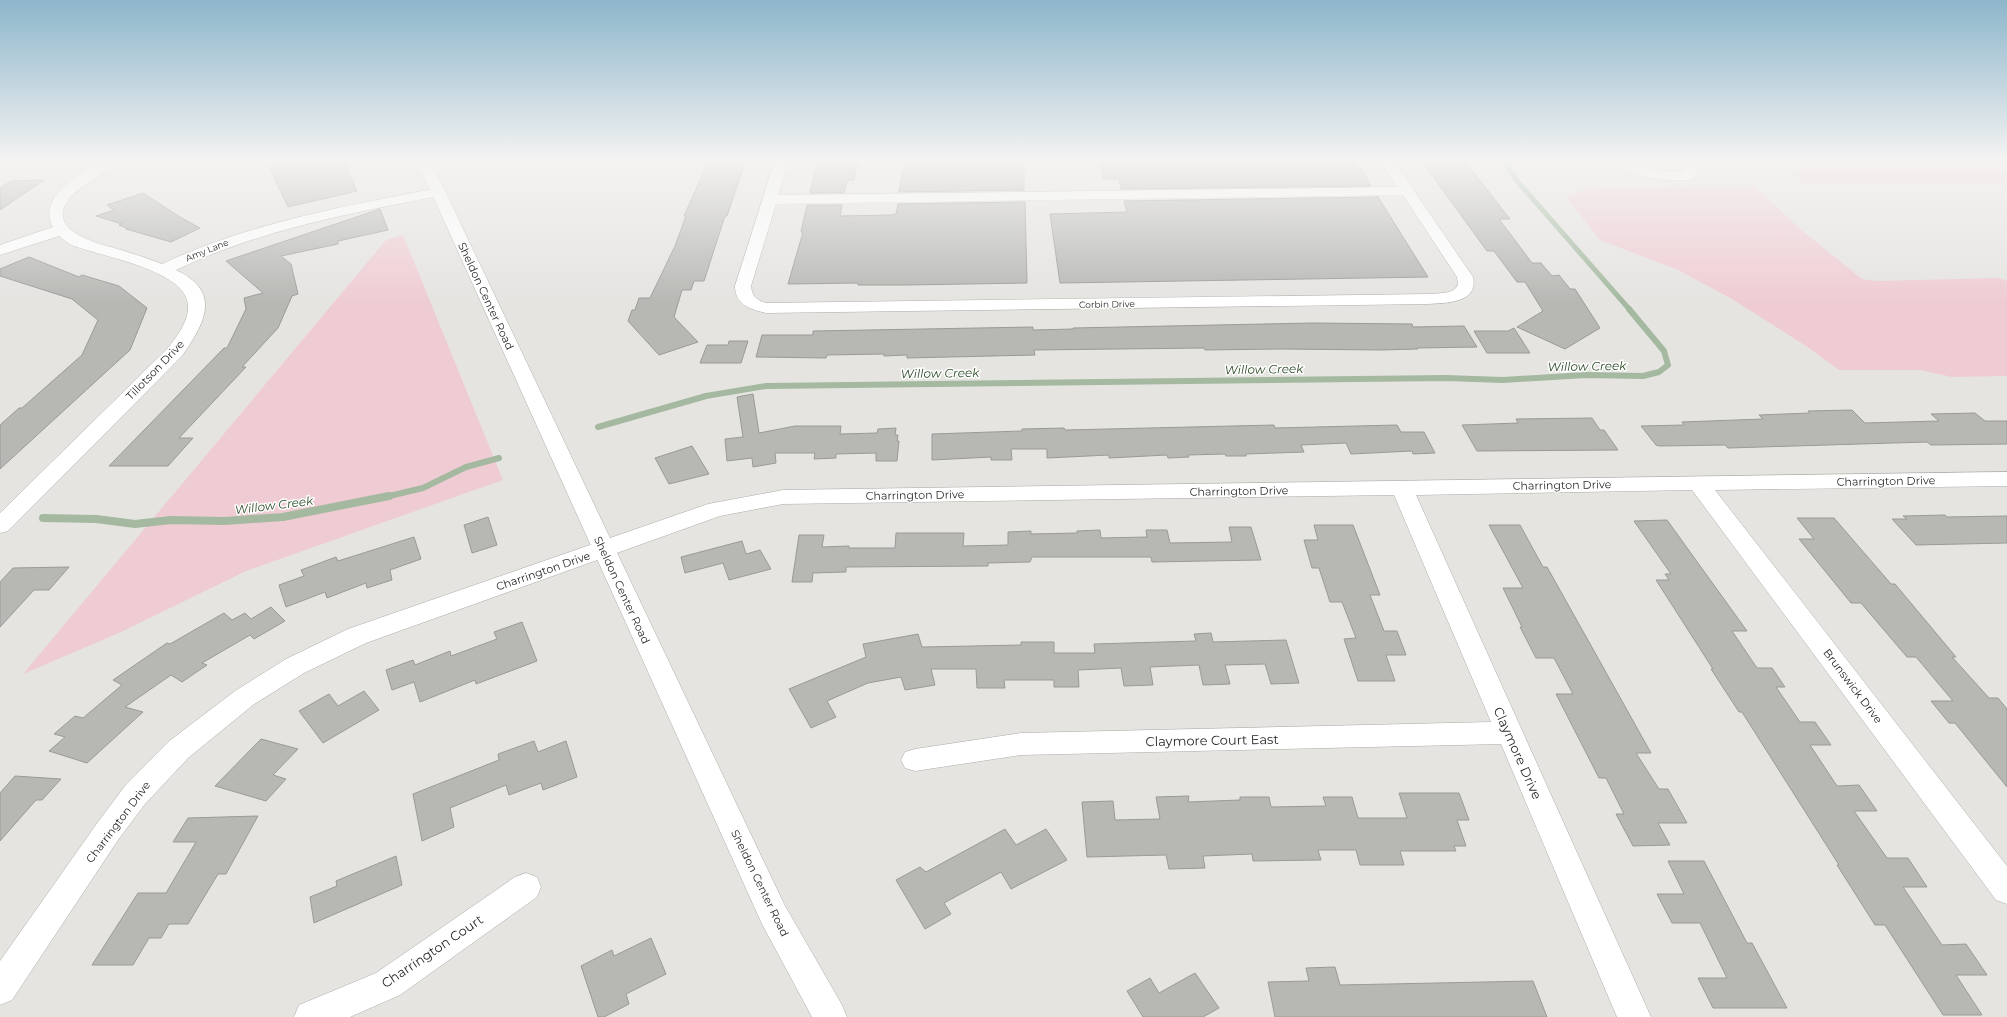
<svg xmlns="http://www.w3.org/2000/svg" width="2007" height="1017" font-family="Montserrat,sans-serif">
<rect width="100%" height="100%" fill="#e6e4e1"/>
<g fill="#efccd3">
<path d="M0 160H22L0 174Z"/>
<path d="M1774 160H2007V183L1805 184Z"/>
<path d="M1754 186 1799 228 1862 279 1877 281 1999 278 2007 281V376L1952 377 1920 370H1839L1806 346 1732 299 1678 270 1600 240 1566 197 1586 189Z"/>
<path d="M403 235 503 480 246 571 121 632 23 674 386 240Z"/>
</g>
<g fill="none" stroke-linecap="round" stroke-linejoin="round">
<path stroke="#a4b9a0" stroke-width="5" d="M1503 160 1518 182 1630 310"/>
<g stroke="#a4b9a0" stroke-width="6">
<path d="M598 427 706 396 766 386 1446 378 1503 380 1586 375 1643 376 1659 372 1668 365 1664 351 1629 309"/>
<path d="M385 497 423 488 466 467 499 458"/>
</g>
<path stroke="#a4b9a0" stroke-width="8" d="M43 518 96 519 135 524 171 520 225 521 283 517 389 496"/>
</g>
<g fill="#b7b7b4" stroke="#9a9a97">
<path d="M303 160H343L357 191 288 207 269 167Z"/>
<path d="M709 160H746L727 216H725L704 281H694L691 290H682L674 317 698 342 659 355 628 321 632 310H635L639 298H650L675 246 686 216H684Z"/>
<path d="M818 160H858L854 180H847L844 193H810Z"/>
<path d="M1237 160 1352 162 1356 168H1361L1371 186 1121 189 1119 179H1103L1100 161Z"/>
<path d="M1421 160H1464L1510 219H1499L1532 263H1541L1552 276 1559 275 1570 289H1575L1600 328 1565 349 1517 327 1543 311 1525 282H1517L1494 251H1487Z"/>
<path d="M940 163H959V166H1024V190L899 192 904 166H940Z"/>
<path d="M44 180 0 210V188L11 181Z"/>
<path d="M143 193 180 217 200 228 171 242 126 229H129L119 225 122 224 96 216 114 210 107 205Z"/>
<path d="M1378 197 1428 277 1060 283 1050 214 1127 212 1124 201Z"/>
<path d="M1025 202 1027 283 906 285H858V283L788 284 803 232H801L807 205H842L840 216 891 215 896 214 898 204Z"/>
<path d="M380 209 388 230 338 241V244L281 256 291 264 298 294 292 296 278 328 242 367H246L179 438H193L168 466H109L224 348H227L246 309 244 298 263 293 226 261Z"/>
<path d="M29 257 79 277 82 275 119 286 147 308 130 350 0 469V425L19 408H22L82 355 98 320 72 299 0 276V269Z"/>
<path d="M1312 323 1412 324 1413 327 1464 326 1477 347 1417 348 1418 349 1382 350 1281 349 1205 350 1204 348 1034 350 1035 355 907 358V355L884 356V354L827 355 826 358 756 357 762 335H813V331L1033 327V330L1073 329V328Z"/>
<path d="M1514 328 1530 353H1487L1474 331H1508Z"/>
<path d="M729 341H748L741 363H700L707 345H728Z"/>
<path d="M753 394 759 433 795 426H841L840 434 877 433 878 429 896 428 895 435H898L897 441H899L897 461H876V453L836 454V458L814 459 815 453H775L776 463 753 467 752 458 727 461 725 439 743 437 737 397Z"/>
<path d="M1852 410 1865 423 1939 421 1931 414 1975 413 1985 421H2007V444L1931 445 1927 442 1728 448 1725 445 1660 446 1656 445 1641 426 1684 425 1682 422 1763 419 1759 415 1810 413 1808 411Z"/>
<path d="M1592 418 1600 430H1604L1618 450 1477 451 1462 425 1518 423 1516 419Z"/>
<path d="M1274 425 1275 428 1397 425 1401 432H1424L1435 453 1413 454 1412 451 1351 454 1346 443 1301 445 1304 452 1246 454V456H1226L1225 454 1188 455 1189 457 1168 458 1167 455 1109 458V455L1047 458V449H1011L1012 460H991V457L932 460V434L1022 431V429L1064 428 1065 430Z"/>
<path d="M692 446 709 474 669 484 655 458Z"/>
<path d="M1945 515 1947 517 2007 516V543L1916 545 1892 519H1907L1903 516Z"/>
<path d="M488 517 497 545 472 553 464 525Z"/>
<path d="M1797 518H1834L1891 584H1895L1956 657H1952L1989 698H1998L2007 709V787L1955 723H1949L1931 701H1953L1916 657H1907L1861 603H1851L1799 539H1814Z"/>
<path d="M1667 520 1747 631H1732L1757 668H1772L1785 687H1776L1800 722H1815L1831 745H1810L1837 786 1859 785 1877 811H1854L1887 858H1908L1927 887H1903L1942 945 1966 944 1987 975H1956L1982 1015H1943L1885 925H1875L1837 865H1839L1742 712H1739L1711 669H1713L1656 580H1669L1665 574H1671L1634 521Z"/>
<path d="M1314 525H1353L1380 595H1370L1384 631H1397L1406 655H1386L1395 681H1358L1344 639 1356 638 1342 602H1330L1319 568H1312L1304 540H1318Z"/>
<path d="M1489 525H1520L1543 567H1547L1589 642 1651 753H1636L1659 789H1668L1687 823H1658L1670 845 1633 846 1616 814H1624L1606 778H1599L1556 694H1573L1554 658H1536L1520 627H1522L1503 588H1523Z"/>
<path d="M1229 527H1251L1261 560 1152 562 1151 557H1032L1030 562 988 563V566L846 567V572L813 573 812 582H792L799 535H824L822 547 849 546V548H895L896 533H964L963 546 1008 545V532L1031 531V534L1077 533V531L1100 530 1101 538 1147 537 1146 530H1167L1170 543 1232 542Z"/>
<path d="M414 537 421 559 390 570 392 580 367 588 366 583 327 598 325 592 286 607 279 585 304 576 301 570 336 557 338 561Z"/>
<path d="M742 541 746 554 760 550 771 569 729 580 723 563 685 573 681 557Z"/>
<path d="M69 567 49 590H34L0 627V582L13 568Z"/>
<path d="M271 607 285 621 254 639 250 635 202 663 207 665 182 682 171 675 125 707 143 712 87 763 49 751 65 737 54 734 75 716 83 718 122 685 113 680 167 643 170 644 224 613 232 620 245 613 251 619Z"/>
<path d="M522 622 537 661 476 684 475 680 420 702 414 682 392 690 386 670 413 660 415 665 450 651 451 656 497 639 494 632Z"/>
<path d="M1211 633 1213 642 1286 640 1299 683 1271 684 1265 664 1225 665 1230 684 1203 685 1199 665 1150 667 1153 685 1124 686 1121 668 1078 670 1079 687H1054V680H1004L1005 688H977L976 669H931L935 685 905 690 901 677 868 683 827 701 836 717 811 728 789 689 866 657 863 644 918 634 922 647 1021 645V642H1054V653H1095L1094 644 1196 641 1194 634Z"/>
<path d="M364 691 379 710 323 743 299 711 329 694 338 706Z"/>
<path d="M261 739 298 749 273 775 286 779 266 801 215 786Z"/>
<path d="M534 741 538 752 566 741 577 777 543 790 541 783 509 795 506 785 450 808 454 827 422 841 413 794 499 760 498 754Z"/>
<path d="M15 776 61 779 42 800H36L0 841V793Z"/>
<path d="M1399 793H1459L1469 820H1457L1466 846H1454L1456 851H1400L1404 865H1360L1356 850H1318L1321 860 1253 861 1252 854 1203 856 1205 868 1169 869 1166 855 1087 857 1082 802 1113 801 1115 820 1160 819 1156 797 1189 796 1188 802 1240 800V797H1269L1271 807 1326 806 1323 797H1352L1358 818H1407Z"/>
<path d="M258 816 226 874H218L188 924H169L161 938H149L133 965H92L138 893H166L196 842H173L188 818Z"/>
<path d="M1005 829 1016 845 1046 829 1067 860 1011 889 1001 872 944 903 951 914 925 929 896 880 920 867 926 872Z"/>
<path d="M396 856 402 885 314 923 310 897 337 886 336 881Z"/>
<path d="M1668 861H1704L1747 943H1752L1787 1008H1713L1698 978H1727L1700 923H1672L1657 894H1684Z"/>
<path d="M651 938 666 974 626 994 629 1004 604 1017H598L581 966 612 950 614 956Z"/>
<path d="M1335 967 1340 985 1533 981 1547 1017H1275L1268 982 1309 981 1306 968Z"/>
<path d="M1195 973 1219 1008 1203 1017H1143L1127 991 1150 978 1159 993Z"/>
</g>
<g fill="none" stroke-linecap="round" stroke-linejoin="round">
<defs>
<g id="minor">
<path d="M101 160H117C108 173 82 183 69 199 44 232 100 244 121 250 135 254 149 259 162 264 250 223 344 206 438 188L443 189 445 192 443 195 438 196C348 214 259 230 176 270 223 292 204 324 182 356L8 531 0 533V513L168 348C178 335 189 321 188 305 186 270 100 256 74 246 68 244 63 239 59 236L0 255V245L53 227C36 198 81 173 101 160Z"/>
<path d="M775 160H789L778 195 1397 187 1379 160H1393L1473 277C1479 303 1446 303 1428 304L766 313C750 309 735 305 735 286ZM1403 195 1457 277 1458 284C1455 295 1437 293 1428 294L766 303C756 300 752 296 751 286L776 204Z"/>
<path d="M1617 160H1633L1656 170 1680 172H1682L1683 170 1673 160H1688L1697 169 1694 179 1689 180C1668 181 1630 179 1617 160Z"/>
<path d="M2007 472V486L1715 490 2007 866V904L1996 900 1692 490 1416 495 1651 1017H1617L1501 744 1021 755 915 771 905 768 901 760 905 752 915 749 1021 733 1491 722 1394 495 783 504 720 516 366 643 304 673 253 705 188 758 145 804 118 840 12 1000 0 1005V961L98 822 125 786 168 742 235 691 286 659 348 629 708 504 783 490Z"/>
<path d="M526 873 537 877 541 887 537 897 400 995 350 1017H294L299 1005 376 973 515 877Z"/>
</g>
<path id="secondary" d="M414 160H428L437 174 784 904 842 1005 847 1017H812L762 924 423 174Z"/>
</defs>
<use href="#minor" stroke="#afacaa" stroke-width="1"/>
<use href="#secondary" stroke="#afacaa" stroke-width="1"/>
<use href="#minor" fill="#fff" fill-rule="evenodd"/>
<use href="#secondary" fill="#fff" fill-rule="evenodd"/>
</g>
<linearGradient id="sky" x2="0" y2="1"><stop stop-color="#8db6cb"/><stop offset="0.53" stop-color="#f4f3f2"/><stop offset="1" stop-color="#f4f3f2" stop-opacity="0"/></linearGradient>
<rect width="2007" height="302" fill="url(#sky)"/>
<g text-anchor="middle" dominant-baseline="central" stroke-width="3" stroke-linejoin="round" paint-order="stroke">
<g font-size="9" fill="#2b2a29" stroke="#fff">
<text transform="translate(207 250) rotate(-22)">Amy Lane</text>
<text transform="translate(1107 304) rotate(-1)">Corbin Drive</text>
</g>
<g font-size="11" fill="#2b2a29" stroke="#fff">
<text transform="translate(486 296) rotate(65)">Sheldon Center Road</text>
<text transform="translate(155 370) rotate(-46)">Tillotson Drive</text>
<text transform="translate(1886 481) rotate(-1)">Charrington Drive</text>
<text transform="translate(1562 485) rotate(-1)">Charrington Drive</text>
<text transform="translate(1239 491) rotate(-1)">Charrington Drive</text>
<text transform="translate(915 495) rotate(-1)">Charrington Drive</text>
<text transform="translate(543 571) rotate(-19)">Charrington Drive</text>
<text transform="translate(622 590) rotate(65)">Sheldon Center Road</text>
<text transform="translate(1853 686) rotate(53)">Brunswick Drive</text>
<text transform="translate(118 822) rotate(-53)">Charrington Drive</text>
<text transform="translate(760 883) rotate(64)">Sheldon Center Road</text>
</g>
<g font-size="12" font-style="italic" fill="#2e4d28" stroke="#fff">
<text transform="translate(1587 366) rotate(-1)">Willow Creek</text>
<text transform="translate(1264 369) rotate(-1)">Willow Creek</text>
<text transform="translate(940 373) rotate(-1)">Willow Creek</text>
<text transform="translate(274 505) rotate(-7)">Willow Creek</text>
</g>
<g font-size="13" fill="#2b2a29" stroke="#fff">
<text transform="translate(1212 740) rotate(-1)">Claymore Court East</text>
<text transform="translate(1518 753) rotate(66)">Claymore Drive</text>
<text transform="translate(432 951) rotate(-34)">Charrington Court</text>
</g>
</g>
</svg>
